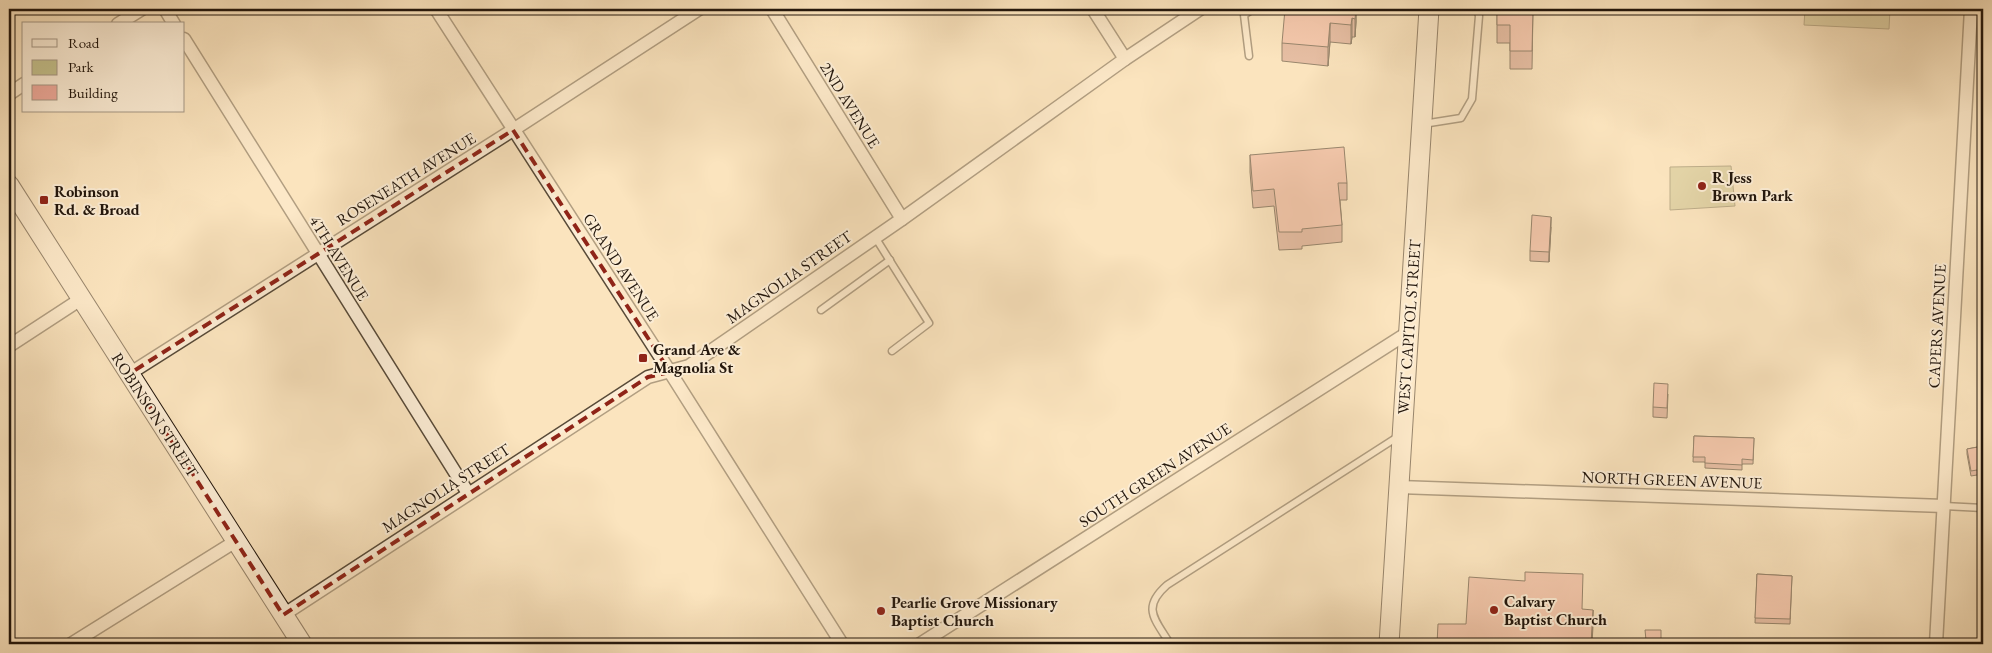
<svg xmlns="http://www.w3.org/2000/svg" width="1992" height="653" font-family="'EB Garamond',serif">
<rect width="100%" height="100%" fill="#fbe4be"/>
<filter id="stains"><feTurbulence type="fractalNoise" baseFrequency=".004" numOctaves="4"/><feColorMatrix values="0 0 0 0 .2 0 0 0 0 .09 0 0 0 0 .02 0 0 0 .5 -.17"/></filter>
<radialGradient id="worn" r=".72"><stop offset=".6" stop-color="#630" stop-opacity="0"/><stop offset="1" stop-color="#630" stop-opacity=".3"/></radialGradient>
<g fill="#c5c28d" stroke="#746c4c">
<path d="M1805 9H1890L1889 29 1804 25Z"/>
<path d="M1731 166 1735 206 1670 210V167Z"/>
</g>
<g fill="none" stroke-linecap="round" stroke-linejoin="round">
<defs>
<g id="lane">
<path d="M1249 56 1244 15 1253 9"/>
<path d="M1423 124 1461 118 1472 99 1479 16 1477 9"/>
<path d="M875 237 929 323 892 351"/>
<path d="M821 310 890 260"/>
<path d="M1944 506 1983 508"/>
<path d="M1170 644C1155 619 1141 608 1167 585L1399 436"/>
</g>
<g id="street">
<path d="M165 9 174 24"/>
<path d="M436 9 670 372 842 644"/>
<path d="M772 9 902 219"/>
<path d="M1093 9 1125 59"/>
<path d="M118 24 142 9"/>
<path d="M184 39 468 493"/>
<path d="M9 94 24 84"/>
<path d="M9 346 81 299"/>
<path d="M129 374 513 130 699 9"/>
<path d="M1399 487 1944 506"/>
<path d="M283 615 648 377 689 366 902 219 1125 59 1200 9"/>
<path d="M71 644 236 541"/>
<path d="M920 644 1409 332"/>
<path d="M1936 644 1971 9"/>
</g>
<g id="secondary">
<path d="M9 185 302 644"/>
<path d="M1389 644 1429 9"/>
</g>
</defs>
<use href="#lane" stroke="#584a38" stroke-width="9"/>
<use href="#street" stroke="#584a38" stroke-width="15"/>
<use href="#secondary" stroke="#22160c" stroke-width="21"/>
<use href="#lane" stroke="#fcedd5" stroke-width="6"/>
<use href="#street" stroke="#fcedd5" stroke-width="12"/>
<use href="#secondary" stroke="#fcedd5" stroke-width="19"/>
</g>
<g fill="#cd9184" stroke="#22160c">
<path d="M1356 9V22L1355 37H1352L1351 44 1330 42 1328 66 1282 61V43Z"/>
<path d="M1497 9H1533L1532 69H1510V43H1497Z"/>
<rect x="1579" y="9" width="21" height="2"/>
<path d="M1250 155 1347 183V200H1340L1342 225V242L1302 246V249L1279 250 1274 206 1253 208 1250 172Z"/>
<path d="M1551 227 1549 262 1530 261V251Z"/>
<path d="M1668 394 1667 418 1653 417V407Z"/>
<path d="M1694 436 1754 438 1753 464H1742V470L1705 468V462H1693Z"/>
<path d="M1983 446V474L1971 476 1967 454V449Z"/>
<path d="M1757 574 1792 576 1790 624 1755 623Z"/>
</g>
<g fill="#a7766c" stroke="#22160c">
<path d="M1356 9V22L1355 37V19Z"/>
<path d="M1352 18V37L1351 44V25Z"/>
<path d="M1330 23V42L1328 66V47Z"/>
<path d="M1551 217V227L1549 262V252Z"/>
<path d="M1593 610V626L1592 644H1591Z"/>
</g>
<g fill="#eea99a" stroke="#22160c">
<path d="M1285 9H1356L1355 19 1352 18 1351 25 1330 23 1328 47 1282 43Z"/>
<path d="M1497 9H1533L1532 51H1510V25H1497Z"/>
<path d="M1344 147 1347 183H1338L1342 225 1302 229V232H1279L1274 189 1253 191 1250 155Z"/>
<path d="M1532 215 1551 217 1549 252 1530 251Z"/>
<path d="M1654 383 1668 384 1667 408 1653 407Z"/>
<path d="M1694 436 1754 438 1753 460 1742 459V465L1705 463V457H1693Z"/>
<path d="M1983 446V469L1971 471 1967 449Z"/>
<path d="M1525 572 1583 574 1582 609 1593 610 1591 644H1437L1438 624H1466L1469 577 1525 581Z"/>
<path d="M1757 574 1792 576 1790 619 1755 618Z"/>
<path d="M1645 630H1661V644H1622V639L1646 640Z"/>
</g>
<path d="M0 0H1992V653H0ZM513 130 670 372 648 377 283 615 129 374Z" fill="#fbe4be" fill-opacity=".55" fill-rule="evenodd"/>
<path fill="none" stroke="#8f2418" stroke-width="4" stroke-dasharray="10 6" stroke-linejoin="round" d="M513 130 670 372 648 377 283 615 129 374Z"/>
<g fill="#8f2418" stroke="#fcedd5" stroke-width="2">
<circle cx="1702" cy="186" r="5"/>
<rect x="39" y="195" width="10" height="10" rx="2.5"/>
<rect x="638" y="353" width="10" height="10" rx="2.5"/>
<circle cx="1494" cy="610" r="5"/>
<circle cx="881" cy="611" r="5"/>
</g>
<g text-anchor="middle" dominant-baseline="central" stroke-width="4" stroke-linejoin="round" paint-order="stroke">
<g font-size="16" fill="#22160c" stroke="#fcedd5">
<text transform="translate(850 105) rotate(58)">2ND AVENUE</text>
<text transform="translate(406 179) rotate(-32)">ROSENEATH AVENUE</text>
<text transform="translate(339 258) rotate(58)">4TH AVENUE</text>
<text transform="translate(621 267) rotate(57)">GRAND AVENUE</text>
<text transform="translate(789 277) rotate(-35)">MAGNOLIA STREET</text>
<text transform="translate(1937 326) rotate(-87)">CAPERS AVENUE</text>
<text transform="translate(1409 327) rotate(-86)">WEST CAPITOL STREET</text>
<text transform="translate(155 415) rotate(57)">ROBINSON STREET</text>
<text transform="translate(1155 475) rotate(-33)">SOUTH GREEN AVENUE</text>
<text transform="translate(1672 480) rotate(2)">NORTH GREEN AVENUE</text>
<text transform="translate(446 488) rotate(-33)">MAGNOLIA STREET</text>
</g>
<g font-size="16" font-weight="bold" fill="#22160c" stroke="#fcedd5" text-anchor="start">
<text x="1712" y="177">R Jess<tspan x="1712" dy="18">Brown Park</tspan></text>
<text x="54" y="191">Robinson<tspan x="54" dy="18">Rd. &amp; Broad</tspan></text>
<text x="653" y="349">Grand Ave &amp;<tspan x="653" dy="18">Magnolia St</tspan></text>
<text x="1504" y="601">Calvary<tspan x="1504" dy="18">Baptist Church</tspan></text>
<text x="891" y="602">Pearlie Grove Missionary<tspan x="891" dy="18">Baptist Church</tspan></text>
</g>
</g>
<rect width="1992" height="653" fill="none" stroke="#fbe4be" stroke-width="30"/>
<rect x="10" y="10" width="1972" height="633" fill="none" stroke="#22160c" stroke-width="2.5"/>
<rect x="15" y="15" width="1962" height="623" fill="none" stroke="#22160c"/>
<rect x="22" y="22" width="162" height="90" fill="#fcedd5" stroke="#a59785"/>
<rect x="32" y="39" width="25" height="8" fill="#fcedd5" stroke="#a59785"/>
<text x="68" y="48" font-size="15" fill="#22160c">Road</text>
<rect x="32" y="60" width="25" height="15" fill="#c5c28d" stroke="#a59785"/>
<text x="68" y="72" font-size="15" fill="#22160c">Park</text>
<rect x="32" y="85" width="25" height="15" fill="#eea99a" stroke="#a59785"/>
<text x="68" y="98" font-size="15" fill="#22160c">Building</text>
<rect width="100%" height="100%" filter="url(#stains)"/>
<rect width="100%" height="100%" fill="url(#worn)"/>
</svg>
